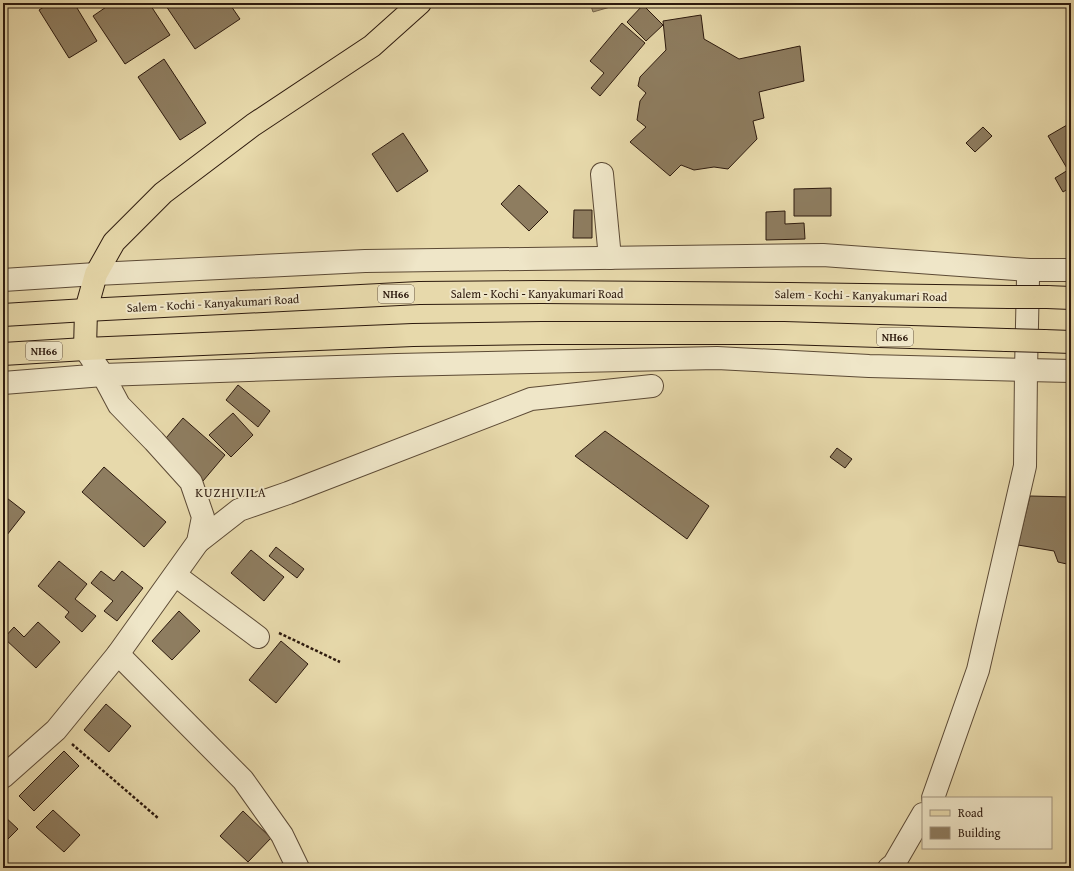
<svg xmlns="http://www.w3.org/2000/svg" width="1074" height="871" font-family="'Gentium Book Plus',serif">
<rect width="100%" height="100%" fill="#e7d9ab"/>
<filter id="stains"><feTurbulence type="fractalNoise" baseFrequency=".005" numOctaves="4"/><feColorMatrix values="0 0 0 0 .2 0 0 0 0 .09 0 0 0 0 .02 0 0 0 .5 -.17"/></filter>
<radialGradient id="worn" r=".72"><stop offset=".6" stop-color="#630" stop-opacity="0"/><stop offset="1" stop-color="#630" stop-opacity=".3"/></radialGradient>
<path fill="#a89876" stroke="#77664c" d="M590 3H624L593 12Z"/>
<g fill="#8e7d60" stroke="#2d1a0e">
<path d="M50 3H74L97 41 69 58 39 10Z"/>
<path d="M112 3H149L170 35 125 64 93 16Z"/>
<path d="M164 3H229L240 19 195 49Z"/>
<path d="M643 5 663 25 646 41 627 22Z"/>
<path d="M701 15 704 39 739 59 800 46 804 81 759 92 764 118 753 121 757 139 728 169 714 167 694 170 681 165 670 176 630 142 646 127 637 120 640 101 646 93 638 86 640 77 666 50 663 21Z"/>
<path d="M622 23 645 43 600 96 591 88 604 73 590 61Z"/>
<path d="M164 59 206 123 180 140 138 77Z"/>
<path d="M1067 125 1071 132V187L1063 192 1055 178 1068 170 1048 136Z"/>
<path d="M983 127 992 136 975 152 966 143Z"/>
<path d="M403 133 428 171 397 192 372 154Z"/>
<path d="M519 185 548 212 529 231 501 204Z"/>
<path d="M831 188V216H794V189Z"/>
<path d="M574 210H592V238H573Z"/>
<path d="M785 211V224L804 223 805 239 766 240V212Z"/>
<path d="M238 385 270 411 258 427 226 400Z"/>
<path d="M233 413 253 435 231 457 209 435Z"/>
<path d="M183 418 225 455 203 481 161 444Z"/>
<path d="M605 431 709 506 687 539 575 456Z"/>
<path d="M837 448 852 459 845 468 830 457Z"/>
<path d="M104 467 166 522 144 547 82 492Z"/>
<path d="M3 495 25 512 3 540Z"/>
<path d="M1030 496 1071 497V565L1058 562 1054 551 1018 545Z"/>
<path d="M276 547 304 569 297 578 269 556Z"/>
<path d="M251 550 284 577 264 601 231 573Z"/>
<path d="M59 561 87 584 75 599 96 616 82 632 65 617 69 612 38 586Z"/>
<path d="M101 571 114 581 122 571 143 588 117 621 104 611 113 601 91 583Z"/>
<path d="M179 611 200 631 172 660 152 641Z"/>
<path d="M38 622 60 642 36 668 4 638 14 627 24 637Z"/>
<path d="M281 641 308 664 276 703 249 680Z"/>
<path d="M106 704 131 726 109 752 84 730Z"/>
<path d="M64 751 79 766 34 811 19 796Z"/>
<path d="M53 810 80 835 64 852 36 827Z"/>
<path d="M243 811 271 838 248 862 220 836Z"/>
<path d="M3 815 18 829 3 844Z"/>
</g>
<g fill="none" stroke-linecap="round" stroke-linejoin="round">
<defs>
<g id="minor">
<path d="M602 174 610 258"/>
<path d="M3 280 96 274 365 261 823 255 1029 270H1071"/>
<path d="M3 383 103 375 85 349"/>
<path d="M198 542 239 510 288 493 531 399 652 386"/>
<path d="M175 575 258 637"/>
<path d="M118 654 243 780 282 835 298 868"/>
<path d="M3 777 56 730 118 654 198 542 203 517 191 482 154 441 119 405 103 375 397 365 717 358 869 366 1071 371"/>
<path d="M933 798 978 670 1025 466 1026 370 1028 279"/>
<path d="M889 868 894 864 923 814"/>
</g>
<path id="major" d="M85 349 86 310 96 274 114 242 163 193 253 125 372 46 420 3"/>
<g id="highway">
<path d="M1047 297 1071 298"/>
<path d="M3 315 86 310 419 293 541 292 789 294 1009 297"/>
<path d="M1044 341 1071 342"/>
<path d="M3 354 85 349 413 335 543 333H784L1006 340"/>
</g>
</defs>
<use href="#minor" stroke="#5c4a35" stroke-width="24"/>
<use href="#major" stroke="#2d1a0e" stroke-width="24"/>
<use href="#highway" stroke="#2d1a0e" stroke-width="24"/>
<g stroke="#2d1a0e" stroke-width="2.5" stroke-dasharray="3 2" stroke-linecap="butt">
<path d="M279 633 340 662"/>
<path d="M72 744 158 818"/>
</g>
<use href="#minor" stroke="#efe6c8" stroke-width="22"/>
<use href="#major" stroke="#e7d9ab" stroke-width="22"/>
<use href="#highway" stroke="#e7d9ab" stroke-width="22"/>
<defs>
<g id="highway-bridge">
<path d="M1009 297H1047"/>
<path d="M1006 340 1044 341"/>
</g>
</defs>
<use href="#highway-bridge" stroke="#2d1a0e" stroke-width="24" stroke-linecap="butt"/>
<use href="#highway-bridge" stroke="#e7d9ab" stroke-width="22"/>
</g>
<g text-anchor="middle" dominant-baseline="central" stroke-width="4" stroke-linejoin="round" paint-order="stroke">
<g fill="#efe6c8" stroke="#675746" stroke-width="1">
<rect x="378" y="285" width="36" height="18" rx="3"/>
<rect x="877" y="328" width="36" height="18" rx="3"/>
<rect x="26" y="342" width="36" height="18" rx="3"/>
</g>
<g font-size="11" font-weight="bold" fill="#2d1a0e">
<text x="396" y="294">NH66</text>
<text x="895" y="337">NH66</text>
<text x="44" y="351">NH66</text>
</g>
<g font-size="12" fill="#2d1a0e" stroke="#efe6c8">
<text x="537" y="293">Salem - Kochi - Kanyakumari Road</text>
<text transform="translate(861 295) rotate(1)">Salem - Kochi - Kanyakumari Road</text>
<text transform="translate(213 303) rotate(-3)">Salem - Kochi - Kanyakumari Road</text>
</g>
<g font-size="13" letter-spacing="1" fill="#2d1a0e" stroke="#efe6c8">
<text x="231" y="492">KUZHIVILA</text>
</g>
</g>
<rect width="1074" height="871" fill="none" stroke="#e7d9ab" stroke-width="16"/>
<rect x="4" y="4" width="1066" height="863" fill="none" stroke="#2d1a0e" stroke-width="2"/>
<rect x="8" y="8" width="1058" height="855" fill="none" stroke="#2d1a0e"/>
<rect x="922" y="797" width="130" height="52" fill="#efe6c8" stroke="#a1947e"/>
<rect x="930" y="810" width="20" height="6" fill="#e7d9ab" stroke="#a1947e"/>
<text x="958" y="817" font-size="12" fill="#2d1a0e">Road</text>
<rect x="930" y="827" width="20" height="12" fill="#8e7d60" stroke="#a1947e"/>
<text x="958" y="837" font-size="12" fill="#2d1a0e">Building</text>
<rect width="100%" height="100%" filter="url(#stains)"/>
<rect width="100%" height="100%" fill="url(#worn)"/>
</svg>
